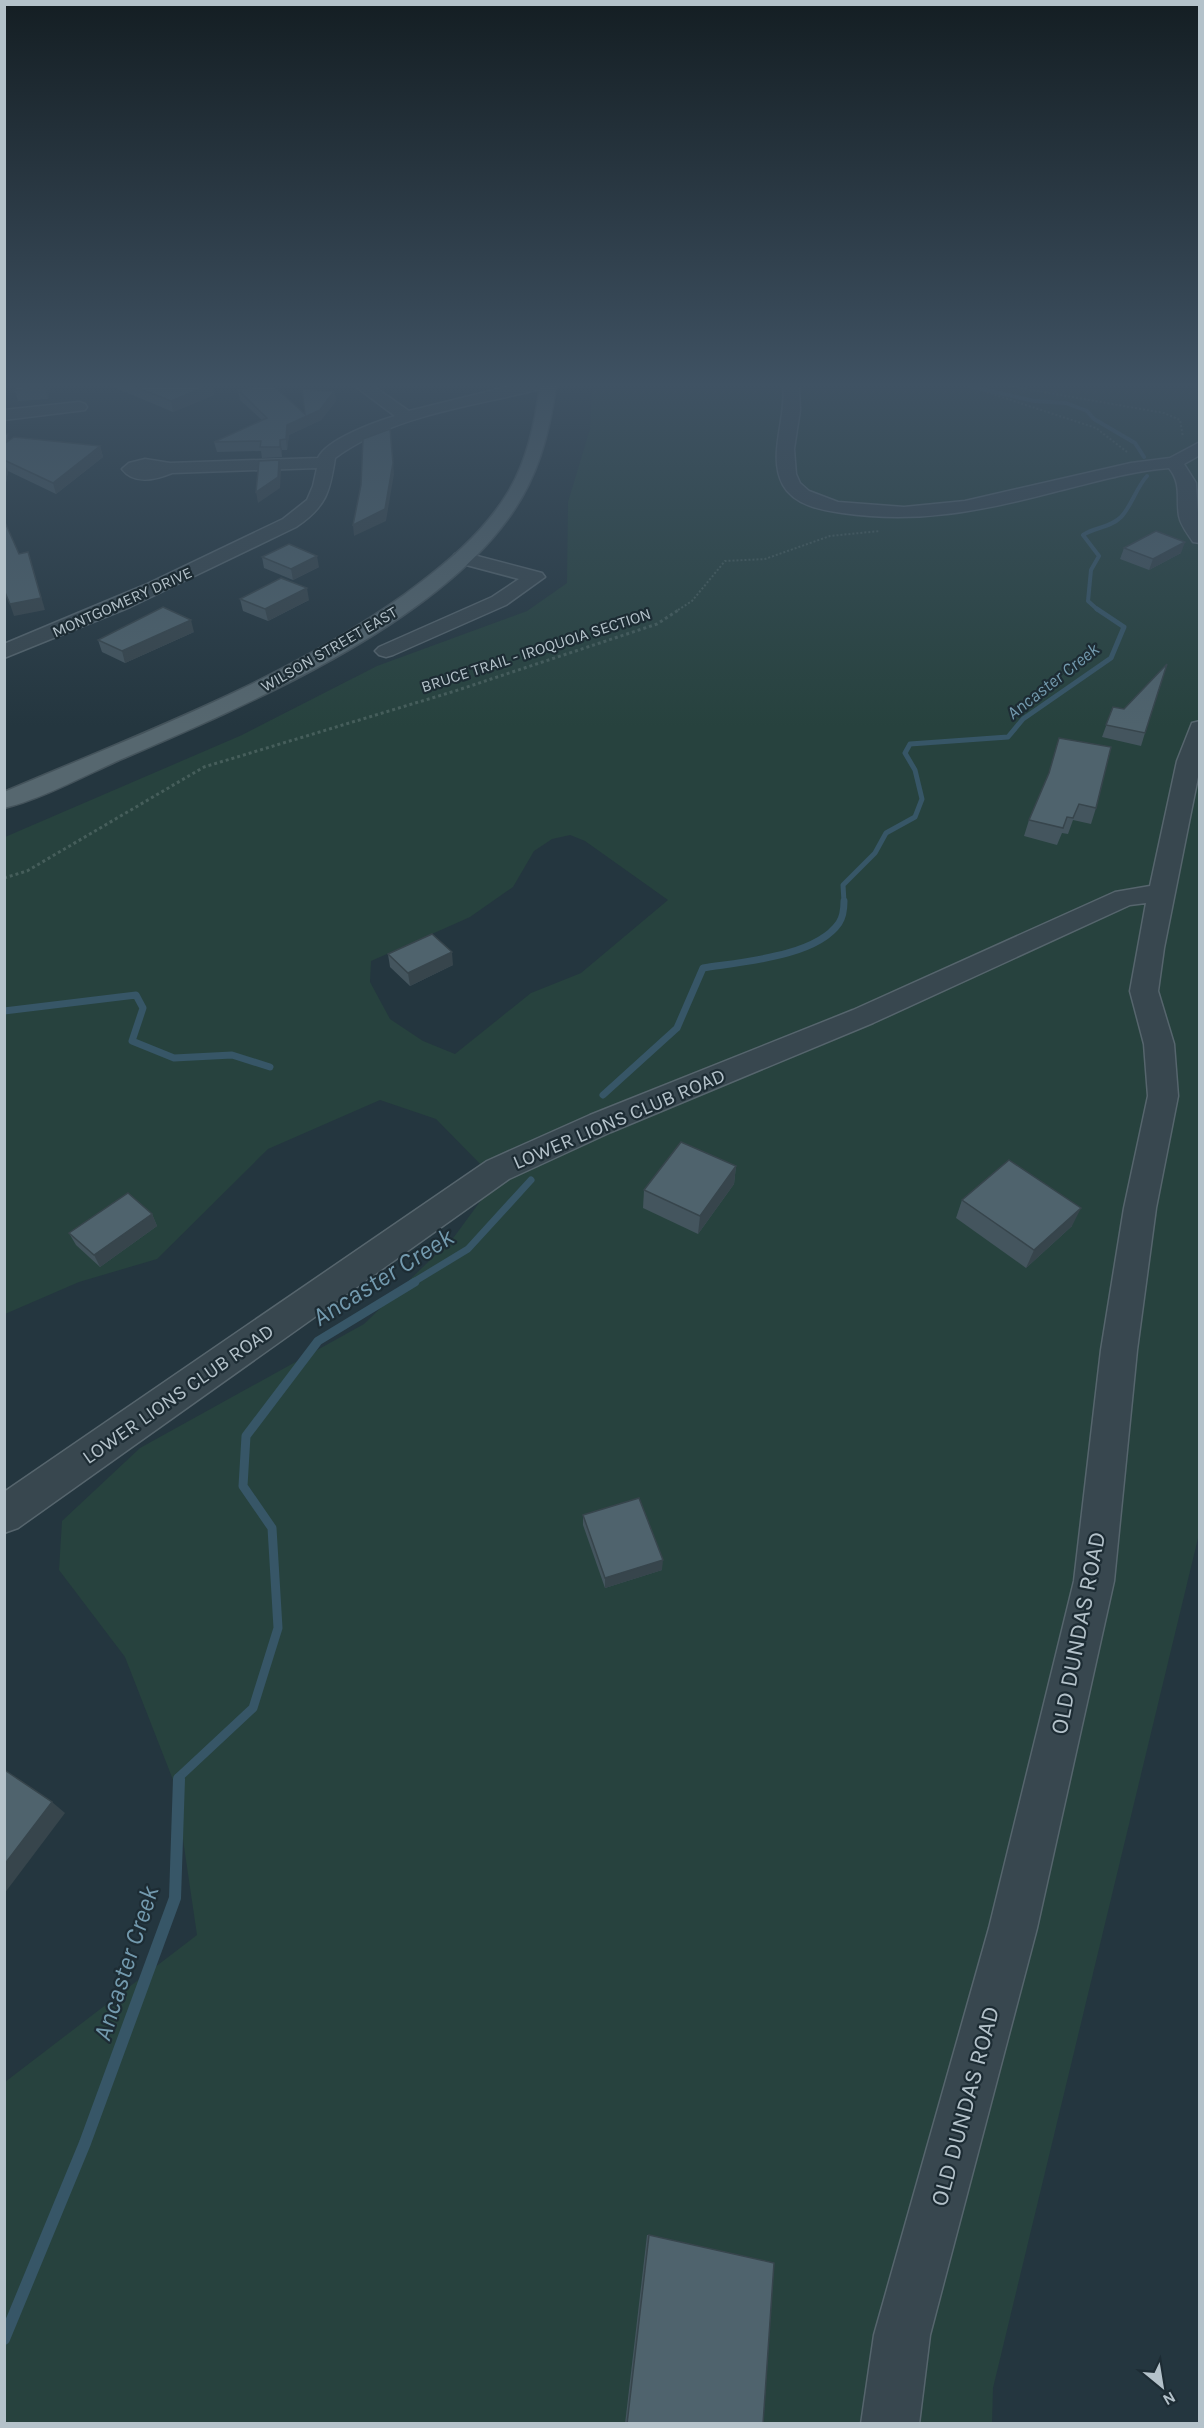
<svg xmlns="http://www.w3.org/2000/svg" width="1204" height="2428" font-family="Karla,sans-serif">
<rect width="100%" height="100%" fill="#24363f"/>
<path fill="#27423e" fill-rule="evenodd" d="M592 386H1147L1191 390 1199 388V1534L993 2388 992 2423H5V2082L197 1935 175 1785 125 1657 59 1570 62 1521 140 1448 364 1324 454 1237 490 1188 488 1172 436 1119 380 1100 268 1149 157 1259 79 1282 5 1314V837L242 735 377 666 527 611 567 583 568 502 590 429ZM570 835 585 841 668 900 581 973 531 993 455 1054 423 1041 390 1019 370 982 371 961 470 917 513 887 534 851 552 839Z"/>
<g fill="none" stroke-linecap="round" stroke-linejoin="round">
<g stroke="#375667" stroke-width="4">
<path d="M969 386 1034 401 1066 403 1087 411 1094 419 1135 443 1144 457"/>
<path d="M1098 610 1088 601 1091 570 1099 556 1083 535C1095 527 1110 528 1121 517 1131 507 1136 488 1147 476"/>
</g>
<path stroke="#375667" stroke-width="5" d="M844 902 843 885 875 853 886 833 915 817 922 799 915 770 905 753 910 744 1008 737 1023 719 1111 658 1124 627 1097 609"/>
<g stroke="#375667" stroke-width="7">
<path d="M4 1011 136 995 143 1008 132 1041 174 1058 232 1055 270 1067"/>
<path d="M603 1095 677 1028 703 968C740 962 816 957 839 923 843 917 844 908 844 901"/>
<path d="M412 1283 468 1249 531 1180"/>
</g>
<path stroke="#375667" stroke-width="9" d="M179 1780V1777L253 1708 278 1628 272 1528 243 1486 246 1436 318 1341 415 1282"/>
<path stroke="#375667" stroke-width="12" d="M4 2339 85 2143 175 1898 179 1779"/>
<defs>
<g id="minor">
<path d="M355 386H373L409 411 510 386H543L540 389C470 407 395 414 335 458 330 492 326 507 296 527L130 607 4 658V644L145 585 283 519 307 500 313 486 317 468 172 473C155 480 134 485 122 469L129 463 145 459 170 463 318 458C327 439 375 422 395 416Z"/>
<path d="M783 386H799L800 410 794 449 796 474 800 483 809 491 838 502 904 507 965 501 1131 463 1170 458 1200 442V455L1184 464 1196 483 1200 543 1193 542C1188 534 1181 526 1179 516 1176 498 1182 484 1169 468 1130 471 1091 483 1054 492 981 511 918 524 842 513 821 510 794 505 783 485 767 455 787 418 783 386Z"/>
<path d="M79 402 85 404 87 407 85 410 4 420V410Z"/>
<path d="M462 552 542 573 545 577 506 605 393 655 386 657 379 655 375 651 379 647 492 597 519 579 455 562 452 558 455 554Z"/>
<path d="M1200 721V767L1164 948 1158 991 1174 1044 1178 1096 1156 1208 1137 1350 1114 1581 1037 1928 930 2335 919 2424H861L874 2335 989 1928 1074 1581 1101 1350 1124 1208 1148 1096 1144 1044 1130 991 1146 903 1130 905 873 1023 611 1132 509 1179 18 1528 4 1533V1492L487 1161 590 1115 853 1010 1115 892 1150 886 1177 761 1192 723Z"/>
</g>
<path id="major" d="M540 386H556C549 436 537 480 507 520 427 629 240 708 117 761 84 776 39 800 4 808V792C140 734 283 681 404 595 442 567 482 535 507 494 527 462 535 423 540 386Z"/>
</defs>
<use href="#minor" stroke="#56656d" stroke-width="3"/>
<use href="#major" stroke="#44535b" stroke-width="3"/>
<g stroke="#465e5b" stroke-width="2" stroke-dasharray="2 2" stroke-linecap="butt">
<path d="M968 386 1096 428 1127 452"/>
<path d="M1009 386 1164 413 1180 420 1183 437"/>
<path d="M678 610 692 601 725 561 765 559 830 536 880 531"/>
</g>
<path stroke="#465e5b" stroke-width="3" stroke-dasharray="3 3" stroke-linecap="butt" d="M4 878 27 871 204 767 455 691 657 624 680 609"/>
<use href="#minor" fill="#38474f" fill-rule="evenodd"/>
<use href="#major" fill="#56676f" fill-rule="evenodd"/>
</g>
<g fill="#44555e">
<path d="M51 386 48 399 18 401 15 390Z"/>
<path d="M111 386H212L214 395 173 412Z"/>
<path d="M238 390 305 414 334 391 336 401 321 420 289 435 287 450H282V457L262 458 261 451 217 452 214 442 262 420 240 400Z"/>
<path d="M5 434 9 440 100 446 103 457 56 494 8 471 4 494Z"/>
<path d="M1124 548 1181 553 1149 570 1120 559Z"/>
<path d="M262 557 319 567 293 580 264 568Z"/>
<path d="M240 599 309 600 268 621 243 611Z"/>
<path d="M194 632 125 663 102 652 98 640Z"/>
<path d="M1113 707 1145 733 1141 746 1102 737Z"/>
<path d="M1048 775 1096 808 1091 824 1073 820 1068 834 1062 833 1057 845 1024 836 1029 820Z"/>
<path d="M388 954 453 965 410 986 390 967Z"/>
<path d="M736 1166 734 1184 698 1234 643 1208 644 1190Z"/>
<path d="M962 1200 1072 1226 1026 1268 956 1218Z"/>
<path d="M152 1214 157 1226 100 1267 76 1245 69 1233Z"/>
<path d="M583 1515 662 1570 605 1588 583 1525Z"/>
<path d="M647 2235H649L763 2424H625Z"/>
</g>
<g fill="#37454c">
<path d="M45 386H51L48 399 45 388Z"/>
<path d="M207 386H212L214 395 173 412 171 401Z"/>
<path d="M334 391 336 401 321 420 289 435 287 450 286 439 287 425Z"/>
<path d="M390 429 394 474 386 521 354 536 353 525Z"/>
<path d="M280 440 282 450V457L280 447Z"/>
<path d="M100 446 103 457 56 494 53 483Z"/>
<path d="M279 460 281 471 280 488 258 503 256 492Z"/>
<path d="M4 462 8 471 4 494Z"/>
<path d="M1185 542 1181 553 1149 570 1153 559Z"/>
<path d="M28 552 45 610 14 616 10 604Z"/>
<path d="M317 556 319 567 293 580 291 569Z"/>
<path d="M307 588 309 600 268 621 265 609Z"/>
<path d="M191 620 194 632 125 663 122 651Z"/>
<path d="M452 952 453 965 410 986 408 973Z"/>
<path d="M736 1166 734 1184 698 1234 700 1216Z"/>
<path d="M1081 1208 1072 1226 1026 1268 1034 1250Z"/>
<path d="M152 1214 157 1226 100 1267 94 1255Z"/>
<path d="M663 1560 662 1570 605 1588V1578Z"/>
<path d="M52 1802 65 1813 4 1894V1865Z"/>
</g>
<g fill="#4f636d" stroke="#37454c" stroke-width="1.5">
<path d="M16 386H45V388L15 390Z"/>
<path d="M133 386H207L171 401Z"/>
<path d="M260 386H274L305 414 302 389 334 391 320 410 287 425 286 439 280 440V447H260L261 441 214 442 267 418 238 390Z"/>
<path d="M390 429 393 463 385 509 353 525 361 485 363 439Z"/>
<path d="M4 434H8L7 442 14 437 100 446 53 483 4 460Z"/>
<path d="M279 460 278 477 256 492 259 461Z"/>
<path d="M4 520 19 554 28 552 41 598 10 604 4 590Z"/>
<path d="M1156 531 1185 542 1153 559 1124 548Z"/>
<path d="M289 544 317 556 291 569 262 557Z"/>
<path d="M281 578 307 588 265 609 240 599Z"/>
<path d="M163 607 191 620 122 651 98 640Z"/>
<path d="M1167 664 1145 733 1106 725 1113 707 1124 709Z"/>
<path d="M1059 738 1111 747 1096 808 1079 804 1073 818 1067 817 1063 828 1029 820 1049 773Z"/>
<path d="M432 934 452 952 408 973 388 954Z"/>
<path d="M681 1142 736 1166 700 1216 644 1190Z"/>
<path d="M1009 1160 1081 1208 1034 1250 962 1200Z"/>
<path d="M128 1193 152 1214 94 1255 69 1233Z"/>
<path d="M639 1498 663 1560 605 1578 583 1515Z"/>
<path d="M6 1771 52 1802 4 1865V1773Z"/>
<path d="M649 2235 774 2263 763 2424H627Z"/>
</g>
<linearGradient id="sky" x2="0" y2="1"><stop stop-color="#141e23"/><stop offset="0.53" stop-color="#3f5263"/><stop offset="1" stop-color="#3f5263" stop-opacity="0"/></linearGradient>
<rect width="1204" height="726" fill="url(#sky)"/>
<g text-anchor="middle" dominant-baseline="central" stroke-width="4.5" stroke-linejoin="round" paint-order="stroke">
<g font-size="16" fill="#b4c2ca" stroke="#1d2c34">
<text transform="translate(122 602) rotate(-24)">MONTGOMERY DRIVE</text>
<text transform="translate(329 649) rotate(-30)">WILSON STREET EAST</text>
<text transform="translate(536 650) rotate(-18)">BRUCE TRAIL - IROQUOIA SECTION</text>
</g>
<g font-size="18" font-style="italic" fill="#739aae" stroke="#1d2c34">
<text transform="translate(1053 681) rotate(-38)">Ancaster Creek</text>
</g>
<g font-size="20" fill="#b4c2ca" stroke="#1d2c34">
<text transform="translate(619 1119) rotate(-23)">LOWER LIONS CLUB ROAD</text>
<text transform="translate(178 1394) rotate(-35)">LOWER LIONS CLUB ROAD</text>
</g>
<g font-size="24" fill="#b4c2ca" stroke="#1d2c34">
<text transform="translate(1078 1633) rotate(-79)">OLD DUNDAS ROAD</text>
<text transform="translate(965 2106) rotate(-75)">OLD DUNDAS ROAD</text>
</g>
<g font-size="26" font-style="italic" fill="#739aae" stroke="#1d2c34">
<text transform="translate(383 1277) rotate(-32)">Ancaster Creek</text>
<text transform="translate(126 1963) rotate(-72)">Ancaster Creek</text>
</g>
</g>
<rect width="1204" height="2428" fill="none" stroke="#b4c2ca" stroke-width="12"/>
<g transform="translate(1162 2386) rotate(150)" stroke="#1d2c34" stroke-width="4.5" paint-order="stroke">
<path d="M0-4.5L10 22L0 15L-10 22Z" fill="#b4c2ca"/>
<text y="-9" font-size="16" font-weight="bold" text-anchor="middle" fill="#b4c2ca">N</text>
</g>
</svg>
